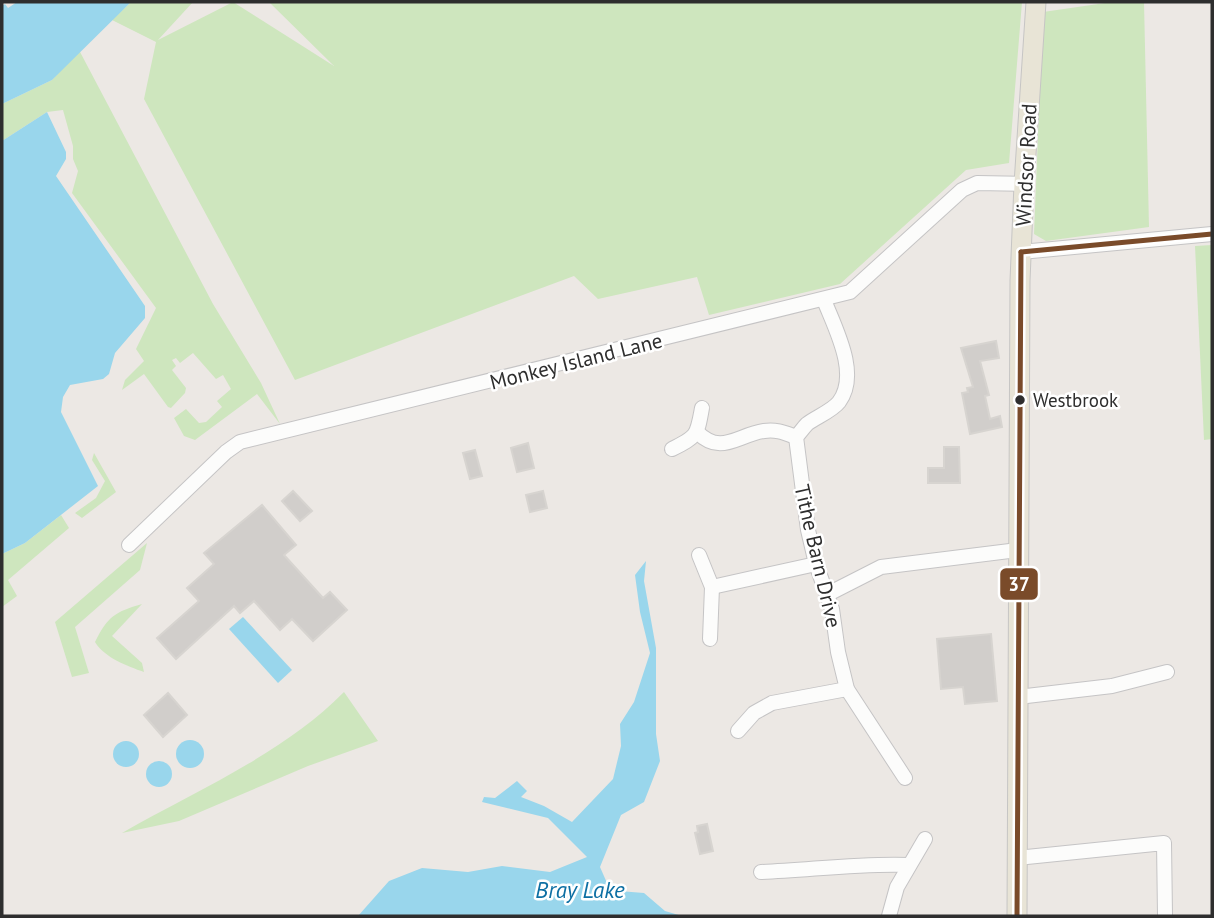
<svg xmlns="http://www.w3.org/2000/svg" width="1214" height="918" font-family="'PT Sans',sans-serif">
<rect width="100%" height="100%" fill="#ece8e4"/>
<g fill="#cee6be">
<path d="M131 2H193L158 40 233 2 334 66 269 2H1022L1009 163 966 170 840 284 709 315 697 277 598 299 574 276 295 380 144 99 156 42 112 20Z"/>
<path d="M1112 2H1144L1149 227 1046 241 1034 234 1043 12Z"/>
<path d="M79 50 213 304 261 383 280 424 257 394 195 440 184 436 174 418 186 409 199 423 206 422 222 407 217 401 231 389 223 375 216 379 193 353 180 363 176 358 172 360 176 366 172 370 186 388 185 393 171 408 168 407 144 374 122 390 125 380 144 361 136 349 156 308 72 193 78 171 73 159V146L63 110 47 112 2 141V104L52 80Z"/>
<path d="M1212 245V439L1204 440 1195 246Z"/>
<path d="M94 453 116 492 82 518 75 513 96 498 105 481 92 460Z"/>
<path d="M61 515 69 528 8 580 17 596 2 607V554L25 543Z"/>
<path d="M147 543 140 570 75 627 89 673 72 677 55 622Z"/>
<path d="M142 604 112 636 142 663 144 672C127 666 105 658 95 642 108 616 115 612 142 604Z"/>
<path d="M344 692 378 741 308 766 179 821 122 833C197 790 283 754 344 692Z"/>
</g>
<g fill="#99d6ec">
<path d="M17 2H131L52 80 2 104V6L5 4 8 8Z"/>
<path d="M47 112 66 152V159L56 176 145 306V318L115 353 109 374 103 379 70 385 63 397 61 412 98 486 25 543 2 554V141Z"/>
<path d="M646 561 644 581 656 648V734L660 761 644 802 621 815 600 867 607 883 619 891 644 893 665 911 682 916H358L389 881 422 868 468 872 502 866 550 872 587 857 548 818 482 802 484 797 495 798 517 781 527 791 521 797 544 806 572 822 613 779 621 746 620 724 634 702 650 653 640 612 635 575Z"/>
<path d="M243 617 292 670 278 683 229 629Z"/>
<circle cx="190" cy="754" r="14"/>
<circle cx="126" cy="754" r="13"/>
<circle cx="159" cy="774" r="13"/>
</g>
<g fill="#d1cecb" stroke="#d7d4d0" stroke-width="2">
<path d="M996 341 999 358 980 361 989 395 985 396 990 419 1000 416 1002 427 970 434 962 393 968 392 967 388 973 387 961 348Z"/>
<path d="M528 443 534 468 517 472 511 448Z"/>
<path d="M944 447H959L960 483H928V468H944Z"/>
<path d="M475 450 482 476 470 479 463 453Z"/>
<path d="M293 491 312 511 300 521 282 501Z"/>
<path d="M543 491 547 508 530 512 526 495Z"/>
<path d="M262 505 296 545 284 555 323 598 330 592 347 610 313 641 292 619 280 630 254 601 240 613 234 606 176 659 157 638 199 601 187 588 214 564 204 553Z"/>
<path d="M991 634 997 701 965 704 963 687 941 689 937 639Z"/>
<path d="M168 693 187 715 163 737 144 715Z"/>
<path d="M707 824 713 851 700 854 695 833 698 832 697 826Z"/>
</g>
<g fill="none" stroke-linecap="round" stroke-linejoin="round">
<defs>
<g id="minor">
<path d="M1021 252 1212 234"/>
<path d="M824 300C835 328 860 374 839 402 832 411 816 417 807 424 803 428 800 433 796 437L808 530 816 564 832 609 838 652 847 689 905 778"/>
<path d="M697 432C721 456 737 435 764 431 776 429 785 433 796 437"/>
<path d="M672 449C698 436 697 435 702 408"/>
<path d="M129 545 226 452 240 442 850 292 962 190 977 183 1024 184"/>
<path d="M699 555 712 587 710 639"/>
<path d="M712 587 816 564"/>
<path d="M828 594 881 567 1018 550"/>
<path d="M1018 697 1112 686 1167 672"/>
<path d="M738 731 754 713 772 703 847 689"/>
<path d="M1017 858 1164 843 1165 915"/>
<path d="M761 872C811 870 860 863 909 865"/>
<path d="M889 916 897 887 925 839"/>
</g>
<path id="major" d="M1017 916 1020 281 1024 184 1036 2"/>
</defs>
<use href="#minor" stroke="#c5c4c5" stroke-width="16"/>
<use href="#major" stroke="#c6c5c4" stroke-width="21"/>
<use href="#minor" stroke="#fcfcfb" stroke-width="14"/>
<use href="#major" stroke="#e8e4d6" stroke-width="19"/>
<defs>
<g id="bus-1">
<path d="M1021 252 1212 234"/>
<path d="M1017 916 1021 252"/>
</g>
</defs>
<use href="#bus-1" stroke="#fff" stroke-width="10"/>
<use href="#bus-1" stroke="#7a4b2a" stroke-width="5"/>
</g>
<circle fill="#2e2e2e" stroke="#fff" stroke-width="2.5" cx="1020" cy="400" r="6"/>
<g text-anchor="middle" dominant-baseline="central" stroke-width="5" stroke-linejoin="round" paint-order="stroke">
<g font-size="19" fill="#2e2e2e" stroke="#fff" text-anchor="start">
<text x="1033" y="400">Westbrook</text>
</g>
<g font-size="21" fill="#2e2e2e" stroke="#fff">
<text transform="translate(1026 165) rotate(-87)">Windsor Road</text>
<text transform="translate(576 361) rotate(-14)">Monkey Island Lane</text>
<text transform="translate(818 556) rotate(77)">Tithe Barn Drive</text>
</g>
<g font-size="23" font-style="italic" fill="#0d6fa3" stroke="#fff">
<text x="580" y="889">Bray Lake</text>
</g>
</g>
<rect stroke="#fff" stroke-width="2.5" x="999" y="567" width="40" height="34" rx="7" fill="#7a4b2a"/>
<g font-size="19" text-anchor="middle" font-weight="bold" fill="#fff">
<text x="1019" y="591">37</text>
</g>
<rect width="1214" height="918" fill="none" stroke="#2e2e2e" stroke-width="7"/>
</svg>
